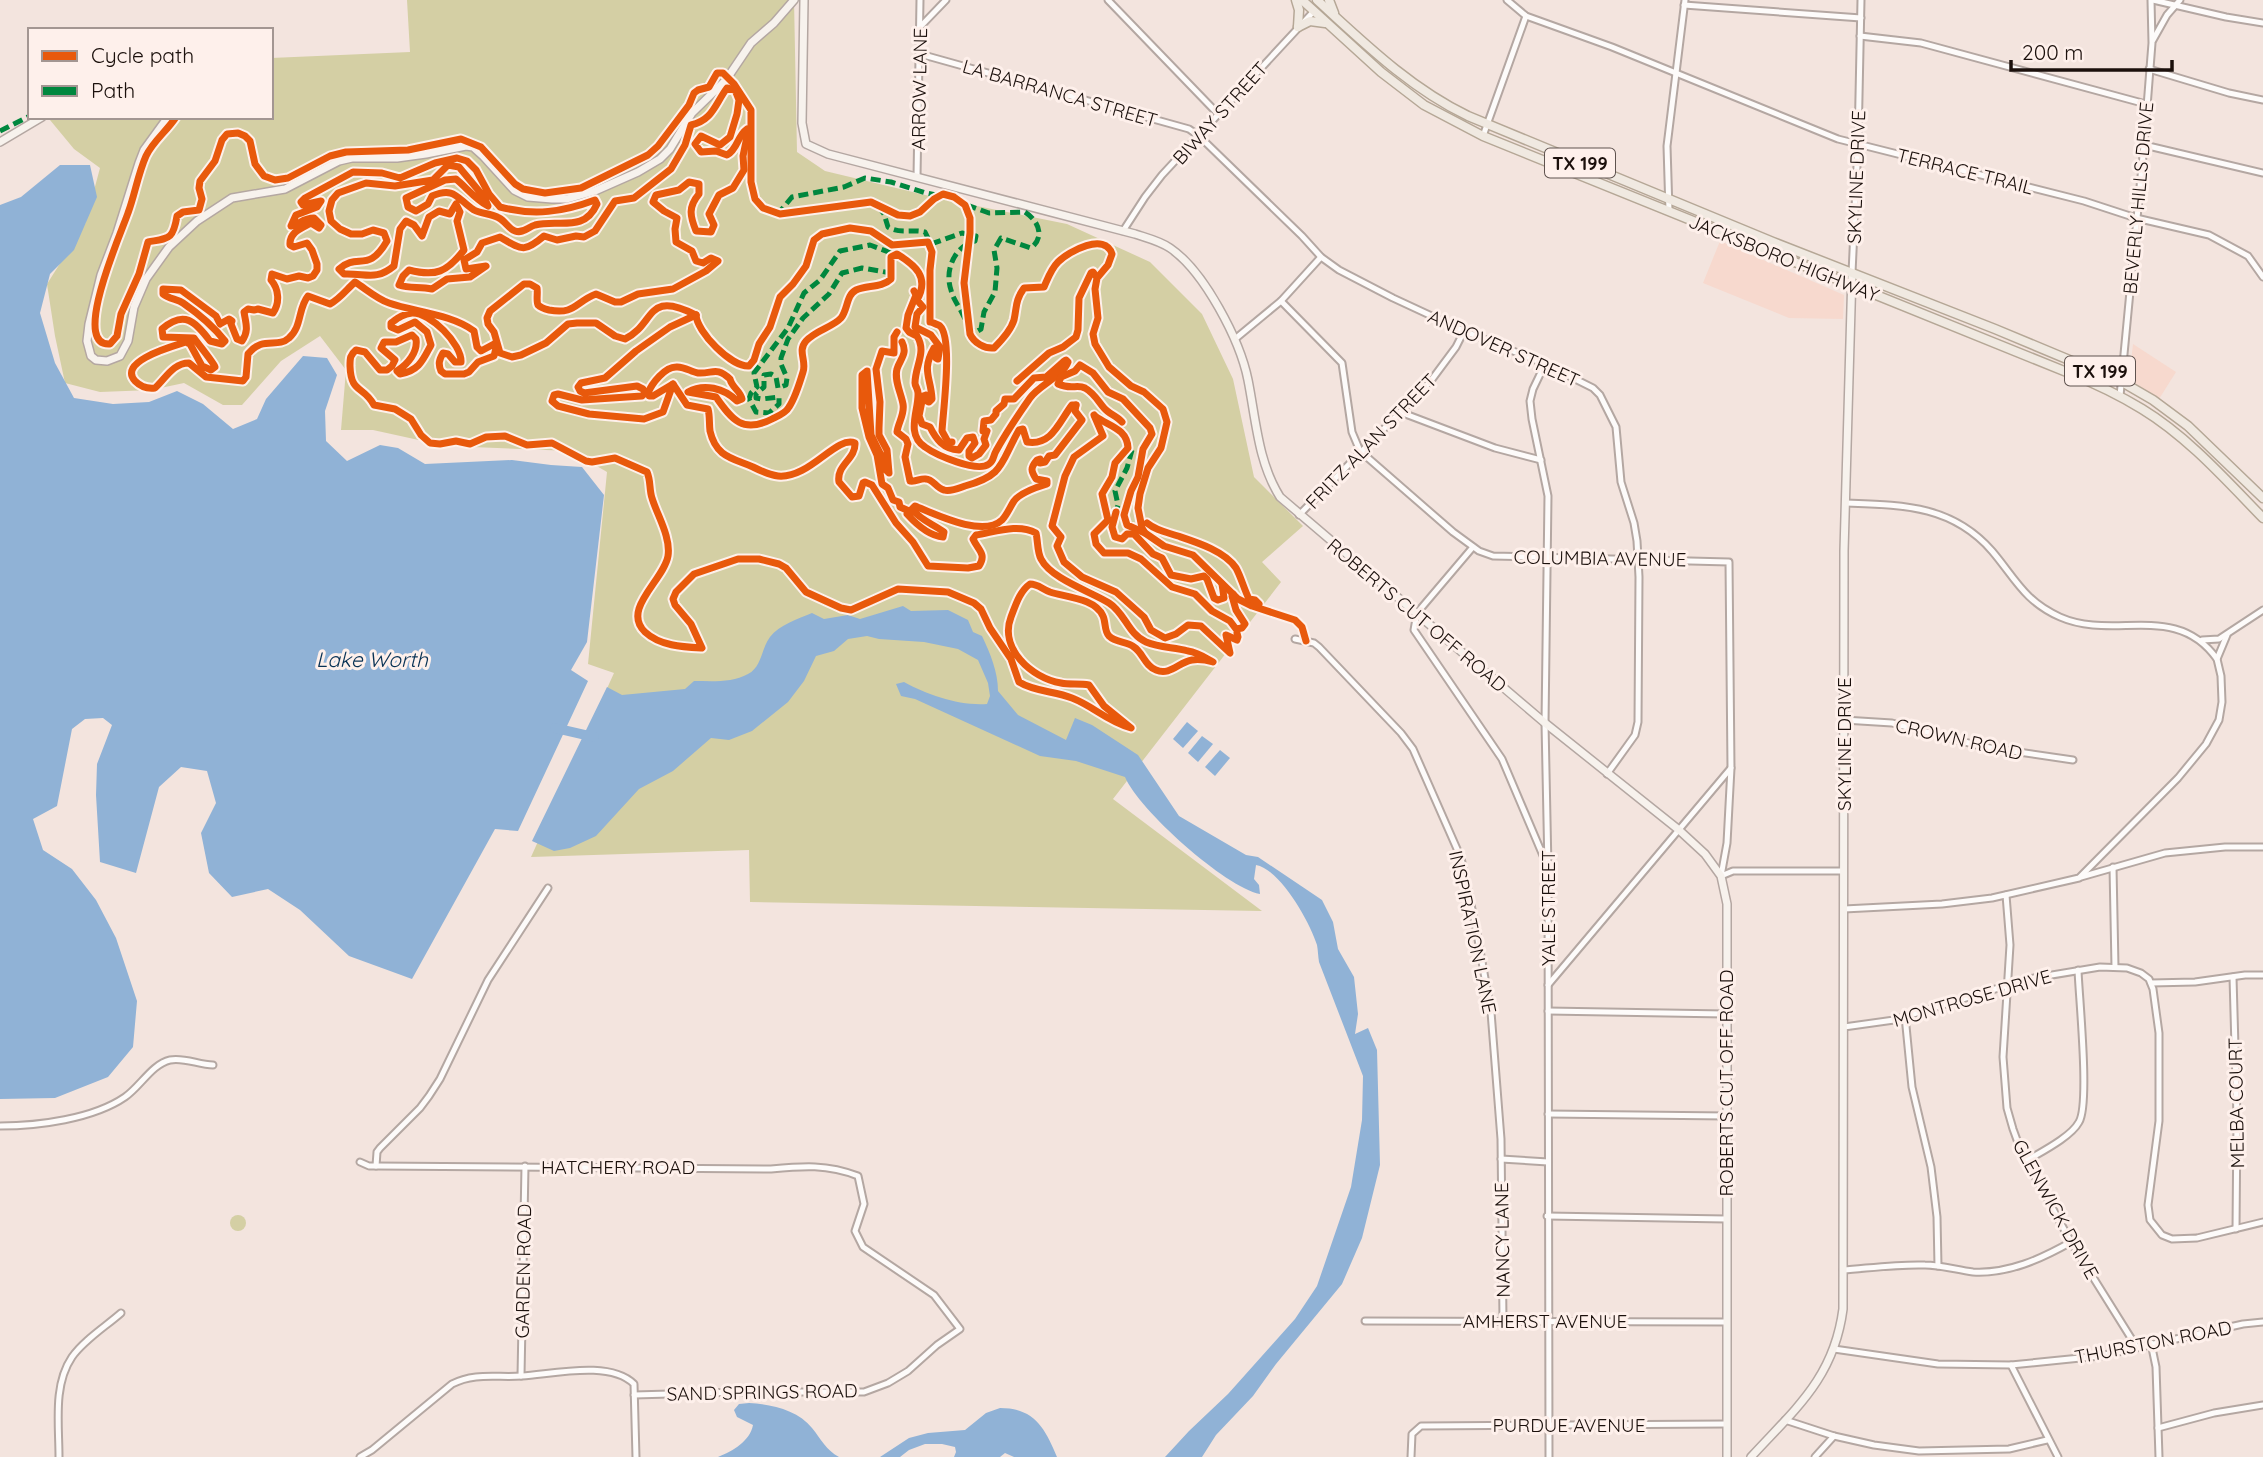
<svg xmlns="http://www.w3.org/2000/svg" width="2263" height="1457" font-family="Quicksand,sans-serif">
<rect width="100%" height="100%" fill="#f3e4de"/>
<g fill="#f7d9ce">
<path d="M1720 241 1844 295 1843 319 1789 318 1703 283Z"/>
<path d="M2133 344 2176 372 2159 399 2129 379Z"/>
</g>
<g fill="#d4cfa4">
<path d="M407 0H794L797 152 825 171 942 199 1067 224 1150 262 1202 314 1233 379 1254 477 1303 526 1262 562 1281 582 1113 799 1262 911 750 902 749 850 531 857 614 673 588 664 607 472 571 451 446 446 373 430H341L346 370 320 336 281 361 242 405H223L184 383 151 390 100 392 65 383 55 336 47 284 85 224 100 168 74 149 50 120 58 117H271V58L410 52Z"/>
<circle cx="238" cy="1223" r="8"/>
</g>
<g fill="#90b2d6">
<path d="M60 165H90L97 197 74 250 50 274 40 313 55 363 74 398 113 404 149 402 177 391 203 404 233 429 257 419 266 399 303 356 327 358 337 375 325 411 326 441 347 461 380 445 398 448 425 464 512 460 551 465 582 467 604 495 587 642 571 670 588 681 518 831 495 829 412 979 349 956 300 910 268 889 232 897 209 873 201 833 216 803 207 771 181 767 159 787 136 873 100 862 96 795 97 764 112 725 103 718 85 719 72 729 57 806 33 819 43 850 72 869 96 900 116 938 137 1001 133 1047 108 1077 55 1098 0 1099V205L21 197Z"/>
<path d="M903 606 911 611 948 610 968 620 973 632 982 636C990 653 998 672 998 691L1018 715 1066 740 1075 718 1092 725 1138 755 1179 816 1246 855 1258 857 1322 900 1333 922 1338 949 1354 977 1358 1014 1355 1034 1368 1028 1377 1050 1380 1165 1362 1238 1342 1284 1276 1364 1253 1396 1216 1435 1202 1457H1165L1189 1431 1228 1394 1295 1319 1317 1286 1351 1187 1362 1120 1363 1076 1319 962C1318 956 1318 950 1317 945 1310 922 1280 869 1256 865L1254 879 1259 885 1260 894C1225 887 1139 810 1125 777L1076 761 1040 756 915 699 901 696 896 684 904 682C928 695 959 706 987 704L990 696 988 683 978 660 958 649 924 642 879 639 867 636 848 639 834 651 816 656 804 681 788 702 752 731 729 740 711 738 673 771 639 789 596 836 570 848 554 851 532 841 607 687 622 695 685 689 694 681C712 681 732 683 748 674 762 667 761 649 770 637 779 625 798 619 812 613L824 619 848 615 860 619Z"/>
<path d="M1187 722 1198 731 1183 748 1173 739Z"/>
<path d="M1202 736 1213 744 1198 762 1188 753Z"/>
<path d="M1220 750 1230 758 1215 776 1205 767Z"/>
<path d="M749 1403C771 1404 798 1410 812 1428 821 1439 826 1450 839 1457H718C733 1451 750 1441 753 1425L737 1417 734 1410 739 1404Z"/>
<path d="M1000 1408C1034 1408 1045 1428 1057 1457H1014L1005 1453 1000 1457H954L956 1452 955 1447 942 1444H925L909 1450 900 1457H880L909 1438 928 1433 965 1430 986 1413Z"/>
</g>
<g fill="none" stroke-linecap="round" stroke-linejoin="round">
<path stroke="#90b2d6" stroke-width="10" d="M555 728 594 737"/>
<defs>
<g id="street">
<path d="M1108 0 1219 115"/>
<path d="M1507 0 1526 16 1612 47 1838 139 2084 201 2136 218 2209 235 2248 256 2263 277"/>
<path d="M2153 0 2226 17 2263 23"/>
<path d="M1684 5 1861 18"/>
<path d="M920 27 946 0"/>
<path d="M1860 36 1921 43 2146 104"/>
<path d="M2153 40 2167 15 2180 0"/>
<path d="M920 54 1189 129 1199 136 1302 236 1321 257 1339 270 1393 298 1464 331 1545 364 1593 388 1600 395 1616 427 1621 482 1634 523 1637 541 1639 577 1638 722 1635 735 1607 774"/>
<path d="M2149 69 2229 93 2263 100"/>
<path d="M1483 136 1526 16"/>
<path d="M2144 145 2263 173"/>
<path d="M917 177 920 0"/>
<path d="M1669 211 1667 146 1685 0"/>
<path d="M1123 231 1145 197 1162 175 1314 11"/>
<path d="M1852 273 1858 144 1861 0"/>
<path d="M1281 301 1342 363 1352 432 1360 451 1453 532 1479 551 1493 556 1729 562 1731 768 1727 843 1721 876"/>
<path d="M1235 339 1281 301 1321 257"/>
<path d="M1545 364 1533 389 1530 401 1532 419 1548 496 1545 723 1548 868 1549 1457"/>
<path d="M2120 396 2144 145 2152 43 2151 0"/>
<path d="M1400 412 1495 448 1541 460"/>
<path d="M1846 503C1902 505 1952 505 1992 551 2015 578 2024 601 2060 617 2114 641 2176 601 2217 659"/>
<path d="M1299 515 1430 382 1456 347 1464 331"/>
<path d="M1473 547 1417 613 1414 630 1502 759 1547 865"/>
<path d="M1295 639 1314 643 1319 647 1401 733 1413 749 1461 858 1476 928 1491 1012 1501 1139 1503 1320"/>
<path d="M2202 640 2219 639 2263 610"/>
<path d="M1844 720 1892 723 1984 747 2073 760"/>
<path d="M2113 867 2115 967"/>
<path d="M1721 876 1733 871H1843"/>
<path d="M2081 877 2165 853 2225 847H2263"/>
<path d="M2006 895 2010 945 2003 1057 2007 1108 2013 1129 2021 1151 2071 1242 2136 1346"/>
<path d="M1844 909 1942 904 1992 898 2079 878 2178 778 2206 744 2219 720 2222 702 2221 676 2217 659 2227 635"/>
<path d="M2233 977 2237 1118 2236 1229"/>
<path d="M2151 983 2195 982 2245 975H2263"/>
<path d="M1548 985 1731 768"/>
<path d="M1548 1011 1725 1014"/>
<path d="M1905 1016 1912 1087 1931 1167 1937 1217 1938 1266"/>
<path d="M1844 1027 1894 1020 2028 979 2100 967 2127 968 2141 973 2149 979 2153 989 2159 1033V1121L2148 1205 2150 1220 2162 1235 2172 1239 2197 1238 2263 1222"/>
<path d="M1548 1114 1727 1116"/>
<path d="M0 1126C38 1126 93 1119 125 1097 140 1087 152 1064 170 1060 184 1057 199 1065 213 1065"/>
<path d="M1501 1159 1548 1162"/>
<path d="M2026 1161C2041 1152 2071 1137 2079 1122 2090 1104 2079 998 2078 970"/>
<path d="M360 1162 369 1166H376L771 1169C803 1166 827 1164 858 1176L864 1204 855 1231 863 1247 934 1295 960 1329 937 1345 908 1371 888 1383 864 1392H741L634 1395"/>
<path d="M376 1166 377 1152 380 1148 420 1108 429 1096 440 1079 488 980 548 888"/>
<path d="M1547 1216 1726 1219"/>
<path d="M1843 1270C1870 1268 1898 1264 1925 1265 1941 1265 1957 1270 1973 1272 2008 1274 2041 1259 2071 1242"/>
<path d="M1365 1321 1726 1322"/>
<path d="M2151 1343 2156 1367 2159 1457"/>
<path d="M1834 1349 1938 1364 2011 1365 2100 1356 2243 1324 2263 1322"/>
<path d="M2011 1365 2058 1457"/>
<path d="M521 1376 525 1166"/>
<path d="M1785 1420 1834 1436 1874 1445 1919 1451 2009 1449 2047 1440"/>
<path d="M2158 1428 2214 1413 2263 1405"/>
<path d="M59 1457C59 1424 53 1385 72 1357 84 1340 105 1327 121 1313"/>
<path d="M360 1457 372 1450 452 1384C475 1372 498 1378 522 1376 553 1374 610 1360 634 1384L636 1457"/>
<path d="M1411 1457 1412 1434 1421 1426 1726 1424"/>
<path d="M1815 1457 1834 1436"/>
</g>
<g id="secondary">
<path d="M804 0 802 123 806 144 828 154 1135 234C1147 238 1160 241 1170 248 1204 271 1240 340 1248 380 1256 420 1258 462 1280 497L1545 723 1679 830 1705 854 1721 876 1727 904V1457"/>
<path d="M168 117 144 150 139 163 117 233 101 275 89 324 87 341 91 356 96 360 107 361 120 356 128 341 134 307 146 279 169 247 197 221 232 198 285 189 339 161 352 158H397L426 154 466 146 473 147 483 156 514 190 528 197 552 199H567L595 191 638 172 660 159 670 149 692 113 726 80 751 43 774 23 794 0"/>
<path d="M0 142 42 117"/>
<path d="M1751 1457C1795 1409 1834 1378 1843 1309L1844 551 1852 273"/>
</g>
<g id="primary">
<path d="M1296 0 1299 10 1298 27"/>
<path d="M1302 0 1381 72 1424 105 1483 136 2069 373C2094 383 2119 395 2142 409 2188 437 2226 480 2263 518"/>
<path d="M1317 0C1364 43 1410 88 1468 116L1773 242 1995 329 2122 382 2153 400 2188 426 2263 498"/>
<path d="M1329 0 1334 13"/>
<path d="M1298 27 1310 21 1325 23"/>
</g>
</defs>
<use href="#street" stroke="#b4a7a2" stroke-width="9"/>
<use href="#secondary" stroke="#b4a7a2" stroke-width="10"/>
<use href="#primary" stroke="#b5a796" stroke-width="11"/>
<use href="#street" stroke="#fdfbfa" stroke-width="5"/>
<use href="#secondary" stroke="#f7f2ed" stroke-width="7"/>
<use href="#primary" stroke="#f0e9e1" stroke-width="8"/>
<g stroke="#00873e" stroke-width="5" stroke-dasharray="10 5" stroke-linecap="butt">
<path d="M0 131 30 116"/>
<path d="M878 206 884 214 888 227C900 234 911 229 925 232L931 244 962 233 976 236 975 241C955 246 944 270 951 290 953 299 959 306 963 315 967 322 968 328 976 332L981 329 984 312 995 292 997 268 994 250 1001 238 1031 248C1045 237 1039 221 1025 212L989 213 964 204"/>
<path d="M777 215 792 197 844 187 865 178 891 182 926 193 941 196"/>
<path d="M891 253 870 245 840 251 820 280 804 293 788 328 754 373 757 387 751 393 749 399 756 412 769 413 779 404V397L762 399 756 398V394L764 387V375L771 374 776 377 778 388 786 385 787 378 781 364V358L788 339 803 318 829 294 842 273 862 268 891 273"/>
<path d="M1115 515 1118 505 1115 491 1127 468 1132 450"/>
</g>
<defs>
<g id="cycleway">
<path d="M176 117C167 131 153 141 146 156 138 174 135 194 128 213 122 231 70 347 110 344L117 336 121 314 139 274 148 242C169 238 173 240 177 216L183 212 199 210 202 199 199 188 200 181 215 161 222 140 227 134 238 133 245 136 250 141 255 164 264 176 275 180 288 178 330 156 346 152 408 150 461 139 481 147 515 184 523 189 545 193 581 188 648 155 658 146 689 105 694 93 698 90 709 87 717 73H723L734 84 751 110V182L755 199 763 208 780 214 871 202 898 215 910 216 920 212 934 199 943 194 954 197 965 205 970 218V233L964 283 970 334C974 343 985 349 994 348 1002 340 1011 330 1014 320 1017 306 1015 301 1024 288L1044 287C1048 278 1051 269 1058 262 1069 251 1105 232 1112 254L1108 265 1097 278 1095 289 1098 318 1093 334 1095 344 1109 367 1131 386 1144 392 1163 409 1167 422 1161 448 1148 468 1140 494 1138 508 1142 528 1145 533 1164 546 1193 555 1238 599 1252 606 1295 620 1302 627 1306 641"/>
<path d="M696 315 670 327 636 351 605 378 581 383 578 387 580 391 584 393 637 386 643 389 645 393 642 396 582 400 558 394 554 395 552 401 558 406 589 414 644 419 663 412 673 384 653 396H649L648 393C652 383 665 367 676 367 684 366 691 372 698 373 713 374 716 366 730 379 732 388 740 390 742 399L737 401C724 388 704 383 688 392L716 397C732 420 743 434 772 419 778 416 786 413 789 407 795 398 800 382 803 372 807 361 797 351 806 341 816 330 833 327 841 318 848 310 846 295 856 290 867 285 882 288 891 279V257L897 254C915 265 930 277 917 300L923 307 917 314 915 327 931 335 940 347 938 359 936 358 934 348C921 371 931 377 932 399L929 402 927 401 926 395 923 396 919 416 922 424 930 427C936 439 943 449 959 450L967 438 973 437 975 443 969 451V456L972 458 979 454 986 445 984 439 987 431H983L984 421 991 420 996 414V411L1004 404 1005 399H1014L1034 378 1046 377 1063 362 1066 360 1068 362C1063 376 1039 385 1030 398 1018 415 1006 433 996 451 993 456 994 461 989 464 977 473 936 455 925 447 905 434 919 410 918 393 918 389 915 386 915 383 915 366 927 352 917 336L909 332 906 328 908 315 916 295 914 291"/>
<path d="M696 315C697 332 731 367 749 366L754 360 759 344 770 327 780 297 793 284 806 266 814 240 822 234 850 228 871 231 892 245 928 242 932 252 930 270V322C931 322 939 325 940 326 953 338 943 412 942 431L948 442H952"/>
<path d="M897 332 894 337V353L882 351 876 369 880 402 879 428V435L887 450 889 473 883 467 882 457 871 435 867 371 862 375V408L869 437 877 455 882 484 888 488 893 500 899 502 900 507 909 511 907 514C916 524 929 536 943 537L944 532C933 524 920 520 912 509L915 506C935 514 983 538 1002 520 1007 515 1010 507 1014 501 1020 493 1037 487 1047 484V481L1036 479C1031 471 1030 468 1037 460L1040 459V463L1045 462 1049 456 1055 455 1082 420 1075 411 1076 405"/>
<path d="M902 342C908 354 900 359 897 369 894 380 901 393 903 404 905 414 898 423 897 432L906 439 908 444 905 457 910 481C917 482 920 478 926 479 933 479 936 488 944 490 951 492 959 488 965 486 1005 475 1000 463 1019 430L1023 429 1027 442C1052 446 1059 422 1072 405H1076"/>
<path d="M1017 381 1049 353 1063 347 1076 337 1078 330 1079 298 1091 273 1093 272 1095 275"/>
<path d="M673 384 687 405 708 409C710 416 709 423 710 431 716 457 732 458 753 467 761 471 769 475 778 476 810 479 836 435 855 443 856 459 836 465 839 482L852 497 859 496 863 483 865 482 872 485 896 523 913 542 928 566 968 568 979 566C987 554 978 550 973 539L976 535C995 532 1018 523 1036 533 1038 541 1037 551 1041 559 1051 579 1092 592 1109 603 1125 613 1128 634 1146 642 1160 648 1174 647 1188 651 1197 652 1206 658 1213 662 1206 660 1199 659 1192 660 1179 662 1170 676 1156 670 1145 666 1143 653 1134 647 1127 641 1116 643 1109 636 1104 631 1106 622 1103 616 1095 598 1065 597 1050 592 1042 589 1038 584 1030 584 1020 591 1016 604 1011 617 999 648 1031 678 1061 683 1070 685 1079 683 1089 685L1104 706 1131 728C1106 721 1095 707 1072 698 1055 691 1035 692 1019 682L1011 659 990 628 981 609 974 603 948 592 898 589 851 610 841 608 806 592 786 568 779 564 759 559H738L694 574 676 592 673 599 675 605 691 624 702 648C683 647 660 646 645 632 621 609 664 580 668 556 671 537 657 515 652 498 649 489 651 481 647 472L615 458 592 462 586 461 552 443 527 445 505 436 486 437 470 444 456 441 440 444 430 443 421 435 411 419 395 409 374 405C363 385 351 394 350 366 350 358 350 355 356 350L365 352 380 370H387L392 366 395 360 381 348 384 342H396L412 335 416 339C418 352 408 364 397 371L400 374C419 371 423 360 431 345L427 332 415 322 398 330 391 327V323C398 318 403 314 412 313 430 312 462 344 461 362H455L448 354 443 353C439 360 438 364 441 371L445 374H464L469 372 478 362 494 356 496 348 494 344 481 351 477 347 474 331C451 314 415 312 389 303 377 299 366 289 355 282 347 289 340 299 330 304L308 296C298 308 302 327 289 338 277 349 263 335 248 354L246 377 243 381 206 377 189 363C173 363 166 378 155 388 147 389 141 387 135 381 117 361 174 346 186 342L190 344 202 366 211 370 215 367C214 363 198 344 194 338L163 337 162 329C184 310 195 321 210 341L222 344 225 341C213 326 199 314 183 303 177 299 169 299 163 294V289L181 290 216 316 220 324 229 319 232 321 231 324 237 339 242 341C249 331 246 324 244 312L248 309 254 310 258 309 273 313C280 303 279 289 271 280L272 274 287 279 299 276 308 278 313 276 317 270V264L312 250 307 243 294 247 290 245C289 232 302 228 311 223L319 228 321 225 314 218C303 218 300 224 291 226L296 215 317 207 321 201 303 205 301 202 305 198 353 172 382 173 400 178 435 163 457 158 467 161 476 170 489 194 500 207C534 216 563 212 595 200L597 204C584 233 559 219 535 225 528 227 523 234 515 231 509 229 505 221 499 218 491 213 481 214 474 210 457 199 455 186 432 196L428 204 416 211 408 207 406 198 445 180 456 179C467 188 475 199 488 206L484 197 459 167 448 165 433 180 395 186 366 183 338 193 332 200 329 211 331 221 340 229 351 234H362L373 230 384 233 387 241C368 274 358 252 339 269L344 274C366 273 376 281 394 266L400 229 406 221 414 225 422 236 429 217 439 211 450 214 456 204 460 212 457 221 464 250C447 272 436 277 409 270L403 276 399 285C410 289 420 286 432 289L447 279 470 277 486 266 466 269 464 260 477 252 482 243 500 237C522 250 524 253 544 236L557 240 576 236 584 237 595 231 615 201 634 198 671 169 685 145 691 125C713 120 715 104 727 88L735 90 739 100 737 114 730 137 720 145 701 136 695 144 701 152 716 151 727 155C738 149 737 136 747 129L748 132 743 156 744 170 733 188 719 195 709 214 714 225 711 232 696 231C690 216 688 207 699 194V184L689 182 679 190 656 195 653 202 664 211 677 218 675 229 676 242 692 251 696 261 703 263 711 258 718 261 706 271 673 289 638 294 621 302H615L596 294C575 302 575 315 549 310 545 309 541 308 538 305 536 301 538 293 537 288L530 284H524L490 311 487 318 488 324 494 332 500 353 512 357 521 355 546 343 568 324 577 323H596L615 336 625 339C656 324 645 289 696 315"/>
<path d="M1094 415 1103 436 1074 457 1065 476 1052 526 1061 537 1057 546 1064 562 1082 577 1116 592 1144 617 1151 630 1165 638 1176 634 1188 625 1201 626 1230 653 1226 635 1237 640 1238 637 1237 633"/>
<path d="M1095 416C1108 426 1127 428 1128 448L1115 463 1112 477 1102 494 1108 520 1094 534 1096 544 1104 553H1128L1141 559 1172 587 1195 594 1212 611 1230 621 1236 629 1242 628 1245 624 1236 610 1232 596 1233 594"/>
<path d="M1122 422C1117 416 1109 414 1104 408 1098 401 1094 393 1085 388 1077 384 1071 390 1058 384L1061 377 1075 371 1080 365 1093 373 1108 392 1123 399 1150 428 1152 434 1143 449 1138 477 1131 491 1124 515 1127 525 1145 533"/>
<path d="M1116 512 1112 527 1115 537 1122 539 1127 534H1134L1153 554 1162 558 1171 575 1191 579 1204 576 1207 579 1214 598 1218 600 1224 598 1222 584"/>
<path d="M1147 523C1157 531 1166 532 1178 536 1196 542 1225 551 1236 568 1241 577 1244 589 1249 599L1255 600 1259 604"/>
</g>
</defs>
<use href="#cycleway" stroke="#fef0eb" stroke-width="11"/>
<use href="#cycleway" stroke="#e8590c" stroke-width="7"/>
</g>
<g text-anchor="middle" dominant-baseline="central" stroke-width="6" stroke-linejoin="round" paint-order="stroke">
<g fill="#fef0eb" stroke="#5f534f" stroke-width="2">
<rect x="1545" y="148.5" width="70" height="29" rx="5"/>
<rect x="2065" y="356.5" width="70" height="29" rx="5"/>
</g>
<g font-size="18" font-weight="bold" fill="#1b100c">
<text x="1580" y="163">TX 199</text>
<text x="2100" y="371">TX 199</text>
</g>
<g font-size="19" fill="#1b100c" stroke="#fef0eb">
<text transform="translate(919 89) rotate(-89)">ARROW LANE</text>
<text transform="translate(1060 93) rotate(16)">LA BARRANCA STREET</text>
<text transform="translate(1220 113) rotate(-48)">BIWAY STREET</text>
<text transform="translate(1965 171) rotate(14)">TERRACE TRAIL</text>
<text transform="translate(1856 177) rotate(-88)">SKYLINE DRIVE</text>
<text transform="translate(2138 198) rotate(-85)">BEVERLY HILLS DRIVE</text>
<text transform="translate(1784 258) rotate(22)">JACKSBORO HIGHWAY</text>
<text transform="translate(1504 348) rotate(24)">ANDOVER STREET</text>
<text transform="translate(1371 441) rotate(-46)">FRITZ ALAN STREET</text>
<text transform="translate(1600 558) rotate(1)">COLUMBIA AVENUE</text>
<text transform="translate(1417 615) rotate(40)">ROBERTS CUT OFF ROAD</text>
<text transform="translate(1959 739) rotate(13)">CROWN ROAD</text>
<text transform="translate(1844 744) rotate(-90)">SKYLINE DRIVE</text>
<text transform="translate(1548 908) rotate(-90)">YALE STREET</text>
<text transform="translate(1473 932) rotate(78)">INSPIRATION LANE</text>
<text transform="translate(1972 998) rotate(-16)">MONTROSE DRIVE</text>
<text transform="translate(1726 1083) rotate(-90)">ROBERTS CUT OFF ROAD</text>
<text transform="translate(2236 1103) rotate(-91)">MELBA COURT</text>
<text x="618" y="1167">HATCHERY ROAD</text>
<text transform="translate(2056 1209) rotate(61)">GLENWICK DRIVE</text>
<text transform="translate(1502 1240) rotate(-91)">NANCY LANE</text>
<text transform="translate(523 1271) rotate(-89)">GARDEN ROAD</text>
<text x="1545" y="1321">AMHERST AVENUE</text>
<text transform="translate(2153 1342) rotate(-11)">THURSTON ROAD</text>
<text transform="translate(762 1392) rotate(-1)">SAND SPRINGS ROAD</text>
<text x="1569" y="1425">PURDUE AVENUE</text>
</g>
<g font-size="21" font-style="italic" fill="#073154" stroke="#fef0eb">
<text x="372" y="659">Lake Worth</text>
</g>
</g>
<rect x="28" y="28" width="245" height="91" fill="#fef0eb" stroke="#a39692" stroke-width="2"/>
<rect x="42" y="51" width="35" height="10" fill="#e8590c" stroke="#a39692" stroke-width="2"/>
<text x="91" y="63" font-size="21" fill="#1b100c">Cycle path</text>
<rect x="42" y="86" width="35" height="10" fill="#00873e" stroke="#a39692" stroke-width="2"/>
<text x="91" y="98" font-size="21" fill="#1b100c">Path</text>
<path d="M2011 60v10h161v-10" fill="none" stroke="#1b100c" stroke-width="3.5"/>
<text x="2022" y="60" font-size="21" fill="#1b100c" stroke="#fef0eb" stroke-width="5" paint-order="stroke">200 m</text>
</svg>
